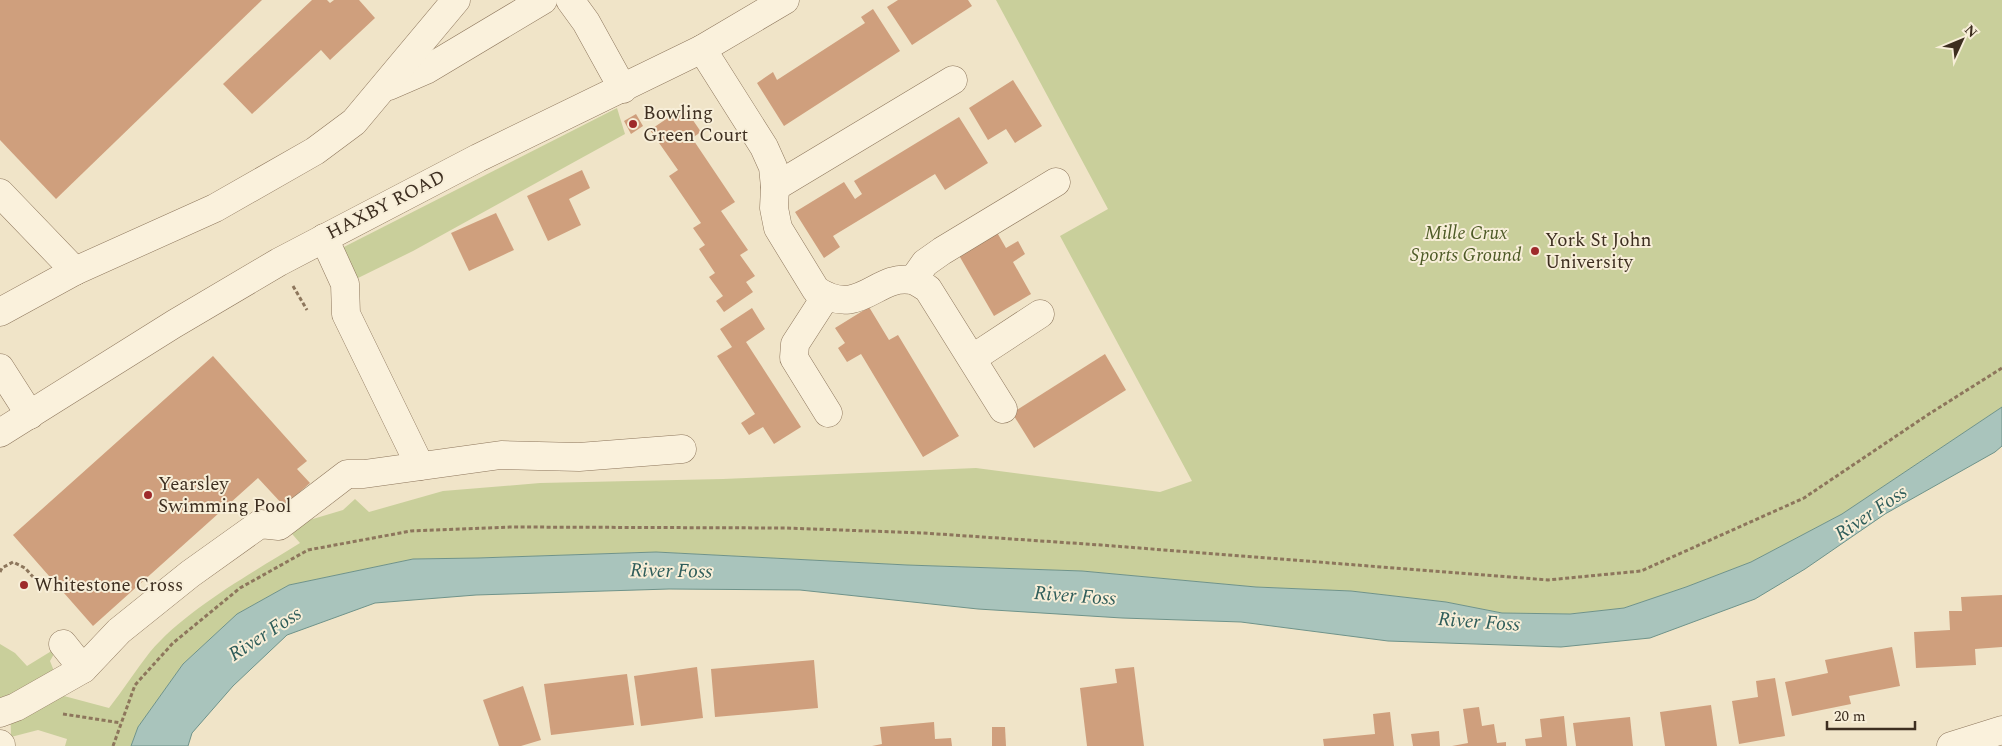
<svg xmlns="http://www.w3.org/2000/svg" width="2002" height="746" font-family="Spectral,serif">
<rect width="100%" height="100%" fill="#f0e4c8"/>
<g fill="#c9cf9b">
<path d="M996 0H2002V407L1842 514 1751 562 1686 587 1624 608 1569 614 1502 613 1446 602 1351 591 1256 587 1082 571 907 565 656 552 478 558 413 559 289 585 237 614 183 664 138 727 131 746H65L67 739 38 730 11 737 10 694 0 698V644L15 653 27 666 58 647 50 661 64 696 109 708C123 690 136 670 150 652 186 609 252 573 300 543L286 527 343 510 355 499 369 512 443 491 540 483 723 479 976 468 1160 492 1192 481 1060 236 1108 209Z"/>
<path d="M617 108 625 134 413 251 354 280 336 251Z"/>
</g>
<path fill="#a9c4bc" stroke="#6f938a" d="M2002 407V446L1995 452 1885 514 1805 569 1755 599 1650 638 1561 647 1388 641 1241 622 1122 618 978 609 800 590 669 589 476 595 375 603 287 635 233 686 192 733 188 746H131L138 727 183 664 237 614 289 585 413 559 478 558 656 552 907 565 1082 571 1256 587 1351 591 1446 602 1502 613 1570 614 1624 608 1686 587 1751 562 1842 514Z"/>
<g fill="#cf9f7d">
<path d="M0 0H262L56 199 0 140Z"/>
<path d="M312 0H327L330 3 334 0H359L375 18 330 60 321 50 252 114 223 84Z"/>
<path d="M898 0H968L972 6 912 45 887 7Z"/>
<path d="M873 9 900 51 784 126 757 83 773 72 777 80 865 23 861 17Z"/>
<path d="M1013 80 1042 126 1015 143 1006 129 988 140 969 108Z"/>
<path d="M684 107 701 132 692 138 735 202 721 211 748 250 740 255 755 276 746 282 753 292 724 312 716 301 723 296 709 277 715 273 699 249 705 245 693 228 701 223 669 176 678 170 650 130Z"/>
<path d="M636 114 643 126 631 134 624 121Z"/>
<path d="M959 117 988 163 945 190 935 174 833 236 840 247 824 258 795 212 844 182 855 199 862 194 854 181Z"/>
<path d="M582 170 590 188 569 199 581 225 548 241 527 196Z"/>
<path d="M496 213 514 250 469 271 451 233Z"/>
<path d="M995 229 1006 248 1018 241 1025 254 1013 262 1031 294 994 316 957 252Z"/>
<path d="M869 307 889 340 898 335 959 436 923 457 861 354 847 362 838 348 845 343 835 328Z"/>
<path d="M752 308 765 329 746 342 801 427 774 444 763 427 749 435 741 423 755 414 717 356 732 347 720 329Z"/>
<path d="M1105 354 1126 390 1034 448 1012 413Z"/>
<path d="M213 356 307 461 297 469 310 483 284 506 258 478 93 626 13 535Z"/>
<path d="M2002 595V647L1975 649 1976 665 1916 668 1914 632 1950 630 1949 611H1962L1961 597Z"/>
<path d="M1892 647 1900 686 1849 696 1851 704 1792 716 1785 682 1828 673 1825 660Z"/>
<path d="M814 660 818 708 715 717 711 669Z"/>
<path d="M697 667 703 718 641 726 634 676Z"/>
<path d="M1134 667 1144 746H1087L1080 688 1117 683 1115 669Z"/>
<path d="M627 674 634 725 551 735 544 684Z"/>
<path d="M1775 678 1785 736 1739 744 1732 701 1758 697 1756 681Z"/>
<path d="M523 686 541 740 521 746H499L483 700Z"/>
<path d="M1711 705 1717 746H1665L1660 712Z"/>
<path d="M1479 707 1482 726 1494 724 1497 743 1506 742V746H1452L1468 743 1463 709Z"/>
<path d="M1390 712 1394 746H1324L1323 739 1375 734 1373 714Z"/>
<path d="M1564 716 1567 746H1526L1525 739 1542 737 1540 719Z"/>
<path d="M1630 717 1633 746H1576L1573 723Z"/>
<path d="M934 722 935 739 951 738 952 746H872L882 744 880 727Z"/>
<path d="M992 727H1005L1006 746H992Z"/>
<path d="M1439 731 1440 746H1413L1411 734Z"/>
</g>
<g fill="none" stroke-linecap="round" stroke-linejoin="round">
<defs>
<g id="minor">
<path d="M570 0 586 22 623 89"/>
<path d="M702 49 764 147 773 167 775 187 774 208 778 228 816 290C860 319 876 274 911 280 917 281 923 286 928 289L1003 409"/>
<path d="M389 86 426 70 543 0"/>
<path d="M775 187 953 80"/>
<path d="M0 193 75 271"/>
<path d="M324 238 345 284 346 314 420 466"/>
<path d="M913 280 925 263 942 251 1056 182"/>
<path d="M826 296 795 344 794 358 828 413"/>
<path d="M0 312 75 271 215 208 315 151 354 122 456 0"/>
<path d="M973 358 1040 314"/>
<path d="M0 368 30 415"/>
<path d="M0 433 174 324 279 262 478 158 702 49 785 0"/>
<path d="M63 644 83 669"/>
<path d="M0 713 16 707 83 669 119 631 190 574 260 524 279 526 347 474H364L501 455 579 457 682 449"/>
<path d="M0 744 1 745"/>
<path d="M1951 746 2002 730"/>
</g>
</defs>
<use href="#minor" stroke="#8d765c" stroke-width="29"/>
<g stroke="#8d765c" stroke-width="3" stroke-dasharray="4 2.5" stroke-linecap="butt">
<path d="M293 286 307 310"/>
<path d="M0 572 2 568 13 562 25 568 34 578"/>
<path d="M63 714 121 723"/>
<path d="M113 746 135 685 173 643 240 588 308 550 411 531 511 527 786 528 923 533 1101 545 1548 580 1641 571 1804 498 1929 414 2002 368"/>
</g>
<use href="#minor" stroke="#faf1dc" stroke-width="28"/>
</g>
<g fill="#9e2a2b" stroke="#f7eed8" stroke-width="2">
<circle cx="633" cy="124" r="5"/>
<circle cx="1535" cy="251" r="5"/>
<circle cx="148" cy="495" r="5"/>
<circle cx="24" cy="585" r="5"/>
</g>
<g text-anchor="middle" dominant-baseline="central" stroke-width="4" stroke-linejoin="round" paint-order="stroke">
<g font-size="19" fill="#3d2e20" stroke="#f7eed8" text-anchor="start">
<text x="643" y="113">Bowling<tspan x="643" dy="22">Green Court</tspan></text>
<text x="1545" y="240">York St John<tspan x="1545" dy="22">University</tspan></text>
<text x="158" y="484">Yearsley<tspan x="158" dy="22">Swimming Pool</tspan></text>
<text x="34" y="585">Whitestone Cross</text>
</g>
<g font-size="19" fill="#3d2e20" stroke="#f7eed8">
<text transform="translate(386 205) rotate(-27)">HAXBY ROAD</text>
</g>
<g font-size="19" font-style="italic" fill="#4d5a26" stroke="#f7eed8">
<text x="1466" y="233">Mille Crux<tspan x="1466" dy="22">Sports Ground</tspan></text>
</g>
<g font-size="20" font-style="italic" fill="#2f5d5a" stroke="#f7eed8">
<text transform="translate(1871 513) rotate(-34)">River Foss</text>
<text transform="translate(671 571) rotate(1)">River Foss</text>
<text transform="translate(1075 596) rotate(4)">River Foss</text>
<text transform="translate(1479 622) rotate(4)">River Foss</text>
<text transform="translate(265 634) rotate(-33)">River Foss</text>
</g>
</g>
<g transform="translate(1962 40) rotate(46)" stroke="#f7eed8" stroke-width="4" paint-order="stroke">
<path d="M0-4L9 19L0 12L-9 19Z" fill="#3d2e20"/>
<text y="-8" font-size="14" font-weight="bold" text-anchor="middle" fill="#3d2e20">N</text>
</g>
<path d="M1827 721v8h88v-8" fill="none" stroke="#3d2e20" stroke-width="2.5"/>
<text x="1834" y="721" font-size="15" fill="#3d2e20" stroke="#f7eed8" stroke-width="4" paint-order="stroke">20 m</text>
</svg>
